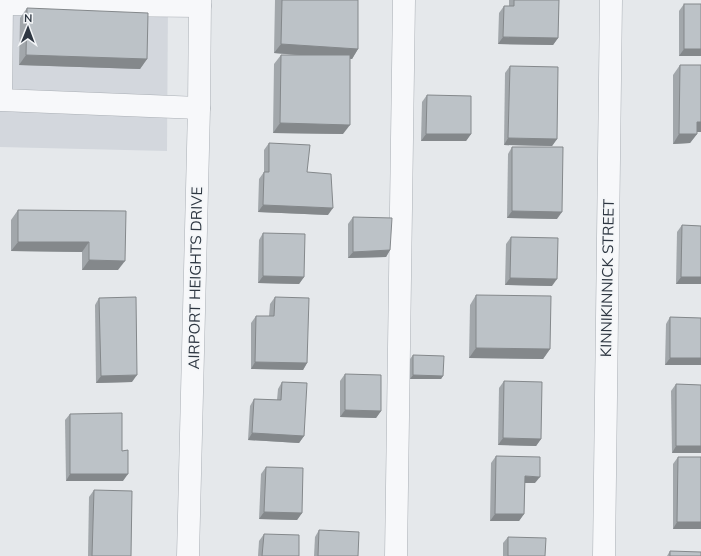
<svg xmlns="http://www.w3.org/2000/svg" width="701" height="556" font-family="Mulish,sans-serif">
<rect width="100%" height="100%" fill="#e5e8eb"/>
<path fill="#d3d7dd" d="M0 0H168L167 151 0 147Z"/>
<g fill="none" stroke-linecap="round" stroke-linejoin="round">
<defs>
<g id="minor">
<path d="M2 0 1 100 199 108"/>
<path d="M105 0 104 5 200 6"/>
<path d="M2 4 104 5"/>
<path d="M188 556 199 108 200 0"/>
<path d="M396 556 404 0"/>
<path d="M604 556 611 0"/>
</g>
</defs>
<use href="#minor" stroke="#aaafb5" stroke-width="23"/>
<use href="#minor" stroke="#f7f8fa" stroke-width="22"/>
</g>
<g fill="#a2a7ab">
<path d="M275 0H358V49L352 59 350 58 343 134 273 133 274 64 281 55H296L274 53Z"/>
<path d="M509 0H559L558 38 553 45 498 44 499 13 504 6H509Z"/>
<path d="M684 4H701V56H679V11Z"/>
<path d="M27 8 147 59 140 69 19 65 20 18Z"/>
<path d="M680 65H701V132H697V134L690 143 673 144V75Z"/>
<path d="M510 66 557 139 552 146 504 145 505 73Z"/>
<path d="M427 95 471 134 466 141H421L422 102Z"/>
<path d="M269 143 307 172 328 215 258 212 259 179 264 172V150Z"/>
<path d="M512 147 557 219 507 218 508 154Z"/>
<path d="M18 210 126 211 118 270H82V252L11 251V220Z"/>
<path d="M353 217 390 250 386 257 348 258V224Z"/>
<path d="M682 225 701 226V284H676L677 232Z"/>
<path d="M263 233 304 277 299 284 258 283 259 240Z"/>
<path d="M511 237 552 286 505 285 506 244Z"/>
<path d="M476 295 550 349 543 359 469 358 470 305Z"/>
<path d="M275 297 307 363 303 370 251 369V323L256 316H269L270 304Z"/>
<path d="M99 298 132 382 96 383 95 305Z"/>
<path d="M670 317 701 318V365H665L666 324Z"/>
<path d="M413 355 443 376 441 379H410V359Z"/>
<path d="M345 374 381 411 376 418 340 417V381Z"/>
<path d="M504 381 541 439 536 446 498 445 499 388Z"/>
<path d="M282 382 304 436 299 443 248 440 250 406 254 399 277 400 278 389Z"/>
<path d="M676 384 701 385V453H672L671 391Z"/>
<path d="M70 414 123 481H66L65 420Z"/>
<path d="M496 456 535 483H525L524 514 519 521H490L491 463Z"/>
<path d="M678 457H701V529H673V464Z"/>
<path d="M266 467 302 513 297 520 259 519 261 474Z"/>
<path d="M94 490 131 556H88L89 497Z"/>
<path d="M319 530 358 556H314L315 537Z"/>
<path d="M264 534 299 556H258L259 541Z"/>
<path d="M508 537 545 556H503V543Z"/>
<path d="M670 551 701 556H667Z"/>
</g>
<g fill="#84888b">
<path d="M503 37 558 38 553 45 498 44Z"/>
<path d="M281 44 358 49 352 59 274 53Z"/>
<path d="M684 49H701V56H679Z"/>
<path d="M26 55 147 59 140 69 19 65Z"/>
<path d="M697 122H701V132H690Z"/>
<path d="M280 123 350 125 343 134 273 133Z"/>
<path d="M426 134H471L466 141H421Z"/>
<path d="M679 134H697L690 143 673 144Z"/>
<path d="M508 138 557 139 552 146 504 145Z"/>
<path d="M263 205 333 208 328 215 258 212Z"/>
<path d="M512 211 562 212 557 219 507 218Z"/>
<path d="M18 242H89L82 252 11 251Z"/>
<path d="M390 250 386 257 348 258 353 252Z"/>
<path d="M89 260 125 261 118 270H82Z"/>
<path d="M263 276 304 277 299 284 258 283Z"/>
<path d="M681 277H701V284H676Z"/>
<path d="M510 278 557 279 552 286 505 285Z"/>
<path d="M476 348 550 349 543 359 469 358Z"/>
<path d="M670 358H701V365H665Z"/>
<path d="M255 362 307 363 303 370 251 369Z"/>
<path d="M137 375 132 382 96 383 101 376Z"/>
<path d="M413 375 443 376 441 379H410Z"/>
<path d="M345 410 381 411 376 418 340 417Z"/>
<path d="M252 433 304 436 299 443 248 440Z"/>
<path d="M503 438 541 439 536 446 498 445Z"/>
<path d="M676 446H701V453H672Z"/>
<path d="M70 474H128L123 481H66Z"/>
<path d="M525 476 540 477 535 483H520Z"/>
<path d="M264 512 302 513 297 520 259 519Z"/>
<path d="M495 514H524L519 521H490Z"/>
<path d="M677 522H701V529H673Z"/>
</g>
<g fill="#bcc2c7" stroke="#84888b">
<path d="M282 0H358V49L281 44Z"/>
<path d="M514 0H559L558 38 503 37 504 6H514Z"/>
<rect x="684" y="4" width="17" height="45"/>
<path d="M27 8 148 13 147 59 26 55Z"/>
<path d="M281 55H350V125L280 123Z"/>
<path d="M680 65H701V122H697V134H679Z"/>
<path d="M510 66 558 67 557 139 508 138Z"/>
<path d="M427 95 471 96V134H426Z"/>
<path d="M269 143 310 145 307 172 331 174 333 208 263 205 264 172H269Z"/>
<path d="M512 147H563L562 212 512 211Z"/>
<path d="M18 210 126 211 125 261 89 260V242H18Z"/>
<path d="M353 217 392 218 390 250 353 252Z"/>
<path d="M682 225 701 226V277H681Z"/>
<path d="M263 233 305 234 304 277 263 276Z"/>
<path d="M511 237 558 238 557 279 510 278Z"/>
<path d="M476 295 551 296 550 349 476 348Z"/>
<path d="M136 297 137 375 101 376 99 298Z"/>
<path d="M275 297 309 298 307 363 255 362 256 316H274Z"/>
<path d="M670 317 701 318V358H670Z"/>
<path d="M413 355 444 356 443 376 413 375Z"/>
<path d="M345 374 381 375V411L345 410Z"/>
<path d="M504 381 542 382 541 439 503 438Z"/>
<path d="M282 382 307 383 304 436 252 433 254 399 281 400Z"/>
<path d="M676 384 701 385V446H676Z"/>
<path d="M122 413V451L128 450V474H70V414Z"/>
<path d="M496 456 540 457V477L525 476 524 514H495Z"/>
<path d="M678 457H701V522H677Z"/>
<path d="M266 467 303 468 302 513 264 512Z"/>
<path d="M94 490 132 491 131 556H92Z"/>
<path d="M319 530 359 532 358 556H318Z"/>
<path d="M264 534 299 535V556H262Z"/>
<path d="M508 537 546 538 545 556H508Z"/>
<path d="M670 551 701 552V556H670Z"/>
</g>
<g text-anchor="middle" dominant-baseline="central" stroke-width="3.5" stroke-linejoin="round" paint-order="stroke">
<g font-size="15" fill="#2e3742" stroke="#f4f6f8">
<text transform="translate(195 278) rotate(-89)">AIRPORT HEIGHTS DRIVE</text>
<text transform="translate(607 278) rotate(-89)">KINNIKINNICK STREET</text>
</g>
</g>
<g transform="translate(28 28) rotate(1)" stroke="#f4f6f8" stroke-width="3" paint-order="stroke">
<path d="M0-3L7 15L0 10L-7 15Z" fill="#2e3742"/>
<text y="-6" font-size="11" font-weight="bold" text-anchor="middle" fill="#2e3742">N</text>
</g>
</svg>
